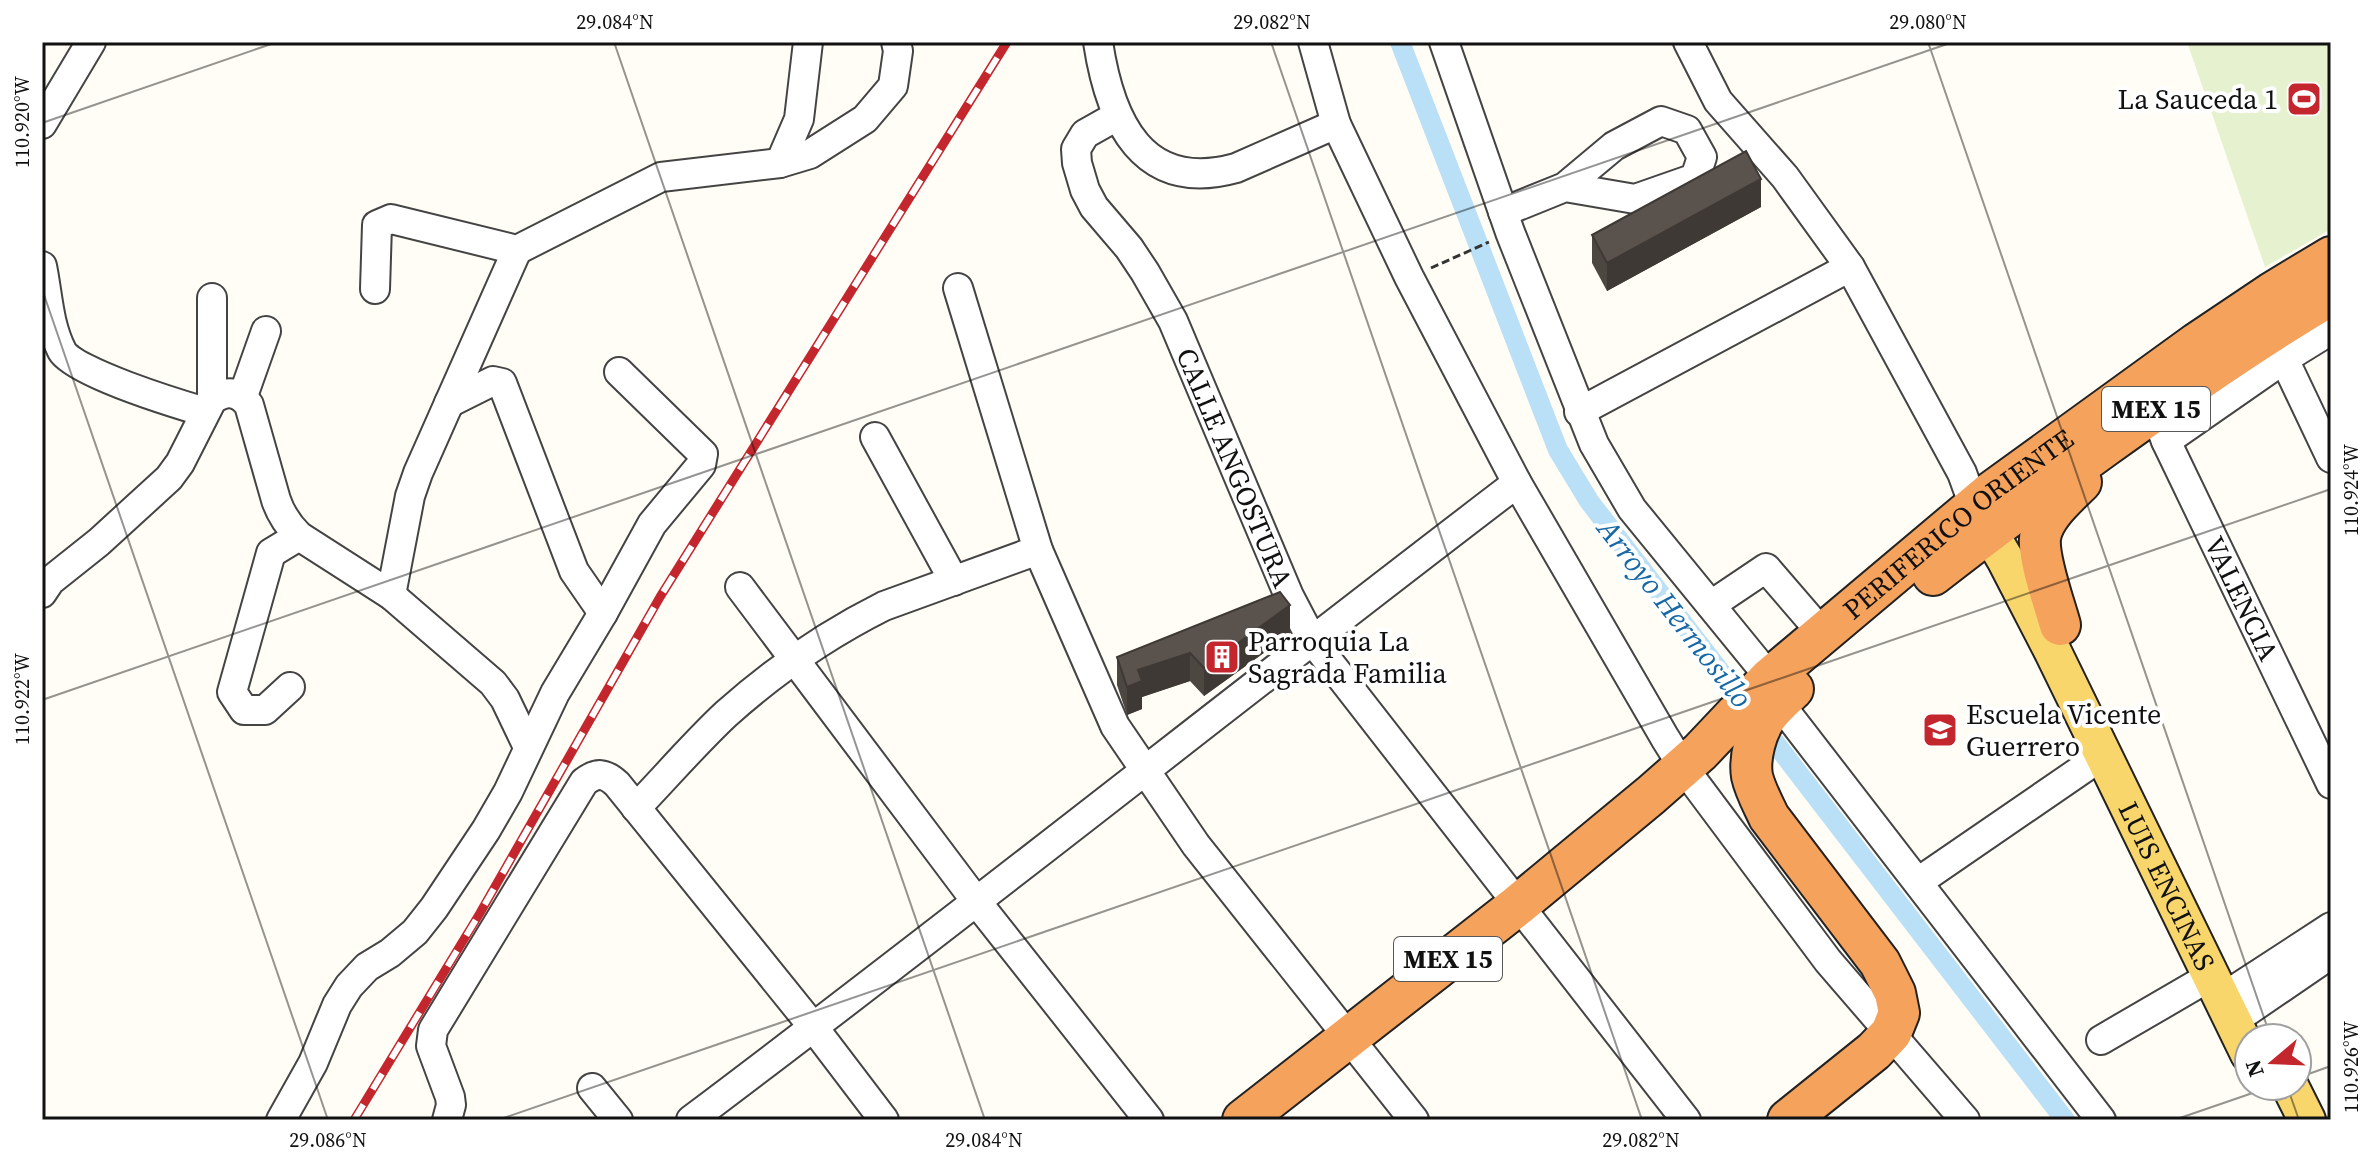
<svg xmlns="http://www.w3.org/2000/svg" width="2373" height="1162" font-family="'Source Serif 4',serif">
<rect width="100%" height="100%" fill="#fffdf5"/>
<path fill="#e6f2cf" d="M2187 42H2331V229L2265 267Z"/>
<g fill="none" stroke-linecap="round" stroke-linejoin="round">
<path stroke="#b9e0f7" stroke-width="20" d="M1400 42 1558 450 1589 501 2065 1120"/>
<defs>
<g id="minor">
<path d="M1098 42C1110 121 1142 194 1236 168L1336 124"/>
<path d="M1313 42 1336 124 1409 277 1517 483 1665 738 1683 767 1828 961 1965 1120"/>
<path d="M1444 42 1510 232 1594 444 1632 509 1770 678"/>
<path d="M1688 42 1718 101 1785 177 1850 267 1962 473 1974 506"/>
<path id="s1" d="M1117 116 1085 134 1076 149 1077 163 1085 190 1094 207 1129 248 1145 272 1173 321 1289 596 1312 640 1686 1120"/>
<path d="M42 124 91 42"/>
<path d="M780 163 799 119 808 42"/>
<path d="M1503 212 1565 187 1614 146 1661 121 1687 130 1702 157 1695 178 1635 199 1565 187"/>
<path d="M42 266C48 295 48 323 62 351 73 372 178 404 205 412"/>
<path d="M958 288 1038 550 1115 726 1196 845 1414 1120"/>
<path d="M375 289 377 225 391 219 517 250 661 177 780 163 810 154 865 119 893 86 898 51 896 42"/>
<path d="M2284 359 2331 458"/>
<path d="M243 396 266 331"/>
<path d="M212 400V298"/>
<path d="M449 403 493 381 502 383 574 571 603 613"/>
<path id="s2" d="M2154 410 2166 441 2331 784"/>
<path d="M1579 412 1850 267"/>
<path d="M875 437 954 581"/>
<path d="M2166 441 2284 359 2331 330"/>
<path d="M740 587 976 901 1149 1120"/>
<path d="M42 593 50 581 99 542 169 478 180 463 212 400C226 390 239 391 249 405L276 500C281 515 288 525 299 536L391 595 493 683 505 699 528 747"/>
<path d="M391 595 410 496 418 473 517 250"/>
<path d="M1711 605 1766 568 1822 633"/>
<path d="M290 687 265 710H244L232 692 271 553 299 536"/>
<path d="M1779 703 2101 1120"/>
<path d="M636 808C666 777 694 744 726 714 773 672 828 634 884 606L1038 550"/>
<path d="M1918 882 2103 755"/>
<path d="M2222 998 2331 927"/>
<path d="M2233 1021 2331 954"/>
<path d="M2101 1040 2211 976"/>
<path d="M592 1088 618 1120"/>
<path d="M281 1120 313 1063 337 1005 349 986 367 967 390 953 415 932 434 908 486 830 508 792 555 693 603 613 652 524 701 465 703 454 619 372"/>
<path d="M447 1120 451 1105 450 1097 431 1046 433 1030 584 782C597 772 605 773 617 784L814 1028 884 1120"/>
<path d="M691 1120C969 911 1240 694 1517 483"/>
</g>
<g id="major">
<path id="s3" d="M1975 508 2005 559 2053 652 2249 1054"/>
<path d="M2290 1086 2307 1120"/>
</g>
<g id="highway">
<path d="M1933 575C1989 531 2046 489 2104 447 2178 394 2252 342 2331 295"/>
<path d="M2060 625C2054 603 2038 560 2040 538 2043 516 2066 497 2081 482"/>
<path id="s4" d="M1243 1120 1518 905 1651 795 1700 752 1770 678 1990 493 2197 343 2273 292 2331 257"/>
<path d="M1788 1120 1874 1051 1891 1033 1899 1013 1895 993 1880 963 1769 817C1763 804 1755 790 1752 776 1749 758 1756 731 1767 716 1774 706 1785 697 1793 689"/>
</g>
</defs>
<use href="#minor" stroke="#444" stroke-width="32"/>
<use href="#major" stroke="#222" stroke-width="40"/>
<use href="#highway" stroke="#222" stroke-width="44"/>
<path stroke="#333" stroke-width="3" stroke-dasharray="8 4" stroke-linecap="butt" d="M1431 268 1489 242"/>
<use href="#minor" stroke="#fff" stroke-width="28"/>
<use href="#major" stroke="#f9d66b" stroke-width="36"/>
<use href="#highway" stroke="#f5a25d" stroke-width="40"/>
<defs>
<path id="rail" d="M354 1120 480 913 660 597 1007 42"/>
</defs>
<use href="#rail" stroke="#c4262e" stroke-width="9"/>
<use href="#rail" stroke="#fff" stroke-width="6" stroke-dasharray="18" stroke-linecap="butt"/>
</g>
<g fill="#4d4742">
<path d="M1761 207 1607 291 1592 263V235Z"/>
<path d="M1290 634 1204 696 1190 681 1142 697V709L1127 715 1117 685V657Z"/>
</g>
<g fill="#3f3936">
<path d="M1761 179V207L1607 291V263Z"/>
<path d="M1290 605V634L1204 696V668Z"/>
<path d="M1190 653V681L1142 697V709L1127 715V687L1138 670Z"/>
</g>
<g fill="#5a524d" stroke="#3f3936" stroke-width="2">
<path d="M1746 151 1761 179 1607 263 1592 235Z"/>
<path d="M1280 592 1290 605 1204 668 1190 653 1138 670 1142 681 1127 687 1117 657Z"/>
</g>
<path fill="none" stroke="#111" stroke-width="2" stroke-opacity="0.45" d="M614 42 985 1120M1271 42 1642 1120M1928 42 2271 1038M42 123 277 42M42 289 328 1120M42 700 1953 42M2297 1078 2331 1066M2287 1086 2299 1120M498 1120 2331 489M2174 1120 2273 1086"/>
<defs>
<symbol id="stadium-square" viewBox="-11 -11 22 22"><rect x="-9" y="-9" width="18" height="18" rx="4" fill="#c4262e" stroke="#fff"/><path d="M0-5a6.5 5 0 1 0 0 10a6.5 5 0 1 0 0-10ZM-3.5-1.8h7v3.6h-7Z" fill="#fff"/></symbol>
<symbol id="building-square" viewBox="-11 -11 22 22"><rect x="-9" y="-9" width="18" height="18" rx="4" fill="#c4262e" stroke="#fff"/><path d="M-4-6H4V6H1V3H-1V6H-4ZM-2.5-4.3h1.7v1.8h-1.7ZM.8-4.3h1.7v1.8H.8ZM-2.5-1h1.7V.8h-1.7ZM.8-1h1.7V.8H.8Z" fill="#fff"/></symbol>
<symbol id="school-square" viewBox="-11 -11 22 22"><rect x="-9" y="-9" width="18" height="18" rx="4" fill="#c4262e" stroke="#fff"/><path d="M0-5L7-2L0 1L-7-2ZM-4 1L0 2.5L4 1V4Q0 6-4 4Z" fill="#fff"/></symbol>
</defs>
<g fill-rule="evenodd">
<use href="#stadium-square" x="2284" y="79" width="40" height="40"/>
<use href="#building-square" x="1202" y="637" width="40" height="40"/>
<use href="#school-square" x="1920" y="710" width="40" height="40"/>
</g>
<g text-anchor="middle" dominant-baseline="central" stroke-width="8" stroke-linejoin="round" paint-order="stroke">
<g fill="#fff" stroke="#585858" stroke-width="2">
<rect x="2102" y="387" width="108" height="44" rx="6"/>
<rect x="1394" y="937" width="108" height="44" rx="6"/>
</g>
<g font-size="26" font-weight="bold" fill="#111">
<text x="2156" y="409">MEX 15</text>
<text x="1448" y="959">MEX 15</text>
</g>
<g font-size="28" fill="#111" stroke="#fff" text-anchor="start">
<text x="2278" y="99" text-anchor="end">La Sauceda 1</text>
<text x="1248" y="641">Parroquia La<tspan x="1248" dy="32">Sagrada Familia</tspan></text>
<text x="1966" y="714">Escuela Vicente<tspan x="1966" dy="32">Guerrero</tspan></text>
</g>
<g font-size="28" fill="#111" stroke="#fff">
<text stroke="none"><textPath href="#s1" startOffset="414">CALLE ANGOSTURA</textPath></text>
<text stroke="none"><textPath href="#s4" startOffset="932">PERIFERICO ORIENTE</textPath></text>
<text stroke="none"><textPath href="#s2" startOffset="208">VALENCIA</textPath></text>
<text stroke="none"><textPath href="#s3" startOffset="424">LUIS ENCINAS</textPath></text>
</g>
<g font-size="30" font-style="italic" fill="#1768a6" stroke="#fff">
<text transform="translate(1675 613) rotate(52)">Arroyo Hermosillo</text>
</g>
</g>
<rect width="2373" height="1162" fill="none" stroke="#ffffff" stroke-width="88"/>
<g transform="translate(2273 1062) rotate(251)"><circle r="38" fill="#ffffff" stroke="#a0a0a0" stroke-width="2"/>
<path d="M0-6L14 30L0 20L-14 30Z" fill="#c4262e"/>
<text y="-12" font-size="22" font-weight="bold" text-anchor="middle" fill="#111111">N</text>
</g>
<rect x="44" y="44" width="2285" height="1074" fill="none" stroke="#111" stroke-width="3"/>
<g font-size="20" text-anchor="middle" fill="#111">
<text x="615" y="29">29.084°N</text>
<text x="1272" y="29">29.082°N</text>
<text x="1928" y="29">29.080°N</text>
<text transform="translate(22 122) rotate(-90)" y="7">110.920°W</text>
<text transform="translate(2351 490) rotate(-90)" y="7">110.924°W</text>
<text transform="translate(22 699) rotate(-90)" y="7">110.922°W</text>
<text transform="translate(2351 1067) rotate(-90)" y="7">110.926°W</text>
<text x="328" y="1147">29.086°N</text>
<text x="984" y="1147">29.084°N</text>
<text x="1641" y="1147">29.082°N</text>
</g>
</svg>
